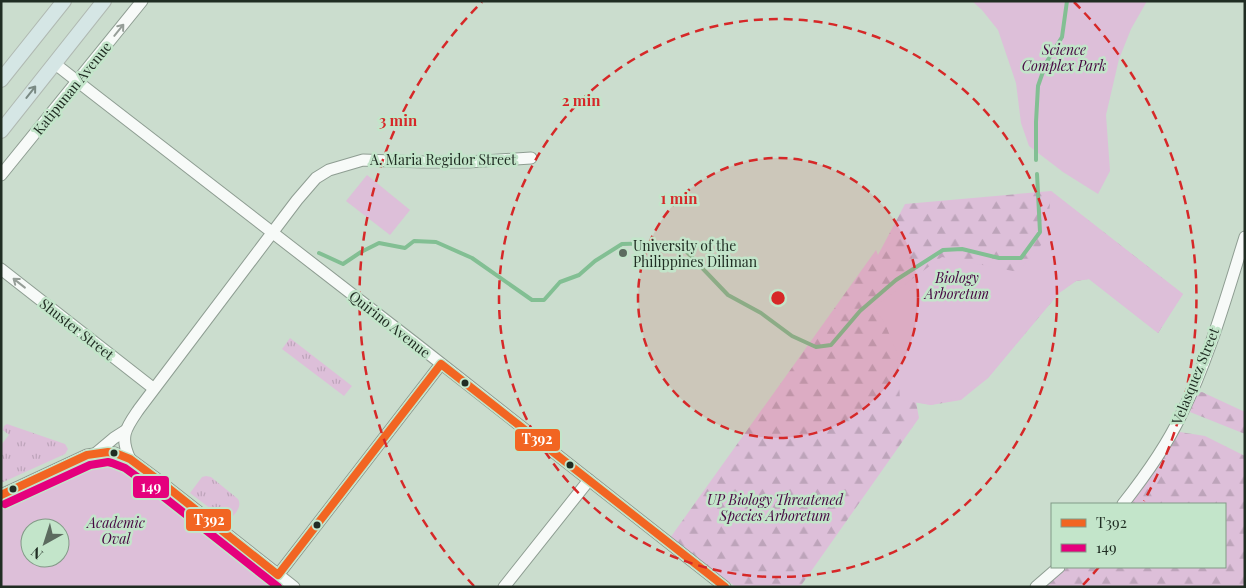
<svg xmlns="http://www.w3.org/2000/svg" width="1246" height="588" font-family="'Playfair Display',serif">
<defs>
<pattern id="grass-tufts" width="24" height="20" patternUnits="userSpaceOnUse" patternTransform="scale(1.25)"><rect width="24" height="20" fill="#ddbfd9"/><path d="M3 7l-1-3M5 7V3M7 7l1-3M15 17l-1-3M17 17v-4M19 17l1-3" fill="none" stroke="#bda4ba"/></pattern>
<pattern id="forest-firs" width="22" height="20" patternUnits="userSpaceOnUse" patternTransform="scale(1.25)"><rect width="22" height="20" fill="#ddbfd9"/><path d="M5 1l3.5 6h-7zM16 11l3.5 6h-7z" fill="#bda4ba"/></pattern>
</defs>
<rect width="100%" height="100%" fill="#cbddce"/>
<g fill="url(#grass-tufts)">
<path d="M290 338 352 386 344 396 282 349Z"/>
<path d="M7 424 65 444 68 449 65 454 1 483V445L9 435 3 430 4 426Z"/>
<path d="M206 476 211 477 238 499C243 508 233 515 228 522L190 493 202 477Z"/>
</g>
<g fill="url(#forest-firs)">
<path d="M1051 191 1183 294 1158 333 1089 279 1076 281 1059 293 988 378 961 400 931 405 916 402 919 418 800 587H736L670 538 876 250 878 255 905 204Z"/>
<path d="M1202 392 1245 412V434L1190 412 1195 394Z"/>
<path d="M1180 432 1205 436 1245 456V587H1071L1069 586 1068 587H1044L1068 567H1225V504H1128L1156 470Z"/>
</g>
<g fill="#ddbfd9" fill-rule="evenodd">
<path d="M972 1H1147L1131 29 1119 59 1106 115 1110 171 1098 194 1063 172 1029 146 1021 123 1016 83 998 30 982 10Z"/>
<path d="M367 175 410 210 390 235 346 201Z"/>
<path d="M1051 191 1183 294 1158 333 1089 279 1076 281 1059 293 988 378 962 397 931 405 900 400 897 353 886 326 874 307 942 257 1018 272 1047 238Z"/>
<path d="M93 461C106 460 118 463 129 469L279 587H1V505L84 464ZM30 528H60V558H30Z"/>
</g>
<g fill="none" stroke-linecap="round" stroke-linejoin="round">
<g stroke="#82bf93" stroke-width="4">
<path d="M1036 160V122L1038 86 1046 63 1062 37 1067 1"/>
<path d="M319 253 343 264 361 252 379 243 405 248 414 241 436 242 472 258 532 300H544L560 282 579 275 595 261 622 244 660 243 684 249 728 295 761 313 792 336 816 347 831 345 860 311 896 280 943 250 962 249 999 258H1021L1040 232 1037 174"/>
</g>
<defs>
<g id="minor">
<path d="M54 63 91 92 415 343 725 587"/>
<path d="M1 175 142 1"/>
<path d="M1 269 153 388"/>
<path d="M95 454 114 438 125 431"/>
<path d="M130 459C119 436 126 428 139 409L297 200 316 178 329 170 363 160 422 162H468L531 158"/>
<path d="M1 495 87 455 108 452 115 453 130 459 157 479 294 587"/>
<path d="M1123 504C1145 476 1166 447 1181 415 1209 359 1226 297 1245 237"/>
<path d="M278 575 441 364"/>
<path d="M504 587 589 480"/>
<path d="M1036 587 1059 567"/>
</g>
<g id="major">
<path d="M1 80 64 1"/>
<path d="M1 131 104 1"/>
</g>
</defs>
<use href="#minor" stroke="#8e9d92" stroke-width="13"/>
<use href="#major" stroke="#b0b9b2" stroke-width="16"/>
<use href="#minor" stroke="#f7faf8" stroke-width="11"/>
<use href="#major" stroke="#d5e6e5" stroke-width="14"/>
<defs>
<path id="bus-1" d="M1 495 87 455 108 452 115 453 130 459 157 479 278 575 441 364 725 587"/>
<path id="bus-2" d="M5 504 90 465 108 462 112 463 125 468 151 487 278 587"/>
</defs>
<use href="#bus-1" stroke="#c3e5ca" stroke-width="11"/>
<use href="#bus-2" stroke="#c3e5ca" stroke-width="11"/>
<use href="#bus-1" stroke="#f26522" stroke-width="8"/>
<use href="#bus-2" stroke="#e5007d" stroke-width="8"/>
</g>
<defs><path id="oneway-shaft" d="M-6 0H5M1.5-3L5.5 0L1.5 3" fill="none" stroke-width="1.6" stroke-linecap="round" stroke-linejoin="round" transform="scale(1.25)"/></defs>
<g stroke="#969e98">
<use href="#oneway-shaft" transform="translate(119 30) rotate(-51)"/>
<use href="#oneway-shaft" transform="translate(19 283) rotate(-142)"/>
</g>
<use stroke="#7a8a84" href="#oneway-shaft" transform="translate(31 92) rotate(-52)"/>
<circle cx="778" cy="298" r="140" fill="#d62828" fill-opacity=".12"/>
<g fill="none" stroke="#d62828" stroke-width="2.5" stroke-dasharray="9 6">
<circle cx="778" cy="298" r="140"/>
<circle cx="778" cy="298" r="279"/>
<path d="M1099 567A419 419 0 0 1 1082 586M474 586A419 419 0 0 1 482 2M1074 2A419 419 0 0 1 1144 501"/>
</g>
<circle fill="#5c6b5f" stroke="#c3e5ca" stroke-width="2" cx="623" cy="253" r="5"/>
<g fill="#202d23" stroke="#c3e5ca" stroke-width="2">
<circle cx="465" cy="383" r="4.5"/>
<circle cx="114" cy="453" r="4.5"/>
<circle cx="570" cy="465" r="4.5"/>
<circle cx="13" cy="489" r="4.5"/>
<circle cx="317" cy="525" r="4.5"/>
</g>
<g text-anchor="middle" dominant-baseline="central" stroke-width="5" stroke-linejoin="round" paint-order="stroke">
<g font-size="14" font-style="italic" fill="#470742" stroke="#c3e5ca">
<text x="1064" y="49">Science<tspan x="1064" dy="16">Complex Park</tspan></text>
<text x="957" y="277">Biology<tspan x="957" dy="16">Arboretum</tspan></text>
<text x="775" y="499">UP Biology Threatened<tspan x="775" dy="16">Species Arboretum</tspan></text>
<text x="116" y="522">Academic<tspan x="116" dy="16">Oval</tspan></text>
</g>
<g font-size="14" fill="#202d23" stroke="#c3e5ca">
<text transform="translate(72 88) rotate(-51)">Katipunan Avenue</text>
<text x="443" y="159">A. Maria Regidor Street</text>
<text transform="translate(390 324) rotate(38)">Quirino Avenue</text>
<text transform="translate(77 329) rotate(38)">Shuster Street</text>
<text transform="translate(1195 376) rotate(-68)">Velasquez Street</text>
</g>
<g font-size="14" fill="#202d23" stroke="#c3e5ca" text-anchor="start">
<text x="633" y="245">University of the<tspan x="633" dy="16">Philippines Diliman</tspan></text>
</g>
</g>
<circle cx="778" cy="298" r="8" fill="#d62828" stroke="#c3e5ca" stroke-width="2.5"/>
<g font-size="15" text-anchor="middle" font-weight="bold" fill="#d62828" stroke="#c3e5ca" stroke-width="5" stroke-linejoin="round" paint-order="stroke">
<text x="581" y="106">2 min</text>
<text x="398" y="126">3 min</text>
<text x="679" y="204">1 min</text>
</g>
<g stroke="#c3e5ca" stroke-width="2">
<rect x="514" y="428" width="47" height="24" rx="5" fill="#f26522"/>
<rect x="132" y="475" width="38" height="24" rx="5" fill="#e5007d"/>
<rect x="185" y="508" width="47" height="24" rx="5" fill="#f26522"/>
</g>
<g font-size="14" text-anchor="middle" font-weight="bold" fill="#fff">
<text x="537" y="444">T392</text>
<text x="151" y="492">149</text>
<text x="209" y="525">T392</text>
</g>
<rect width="1246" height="588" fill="none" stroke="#202d23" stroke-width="5"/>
<rect x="1051" y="503" width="175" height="65" fill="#c3e5ca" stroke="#829b87"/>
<rect x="1061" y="519" width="25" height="8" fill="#f26522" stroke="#829b87"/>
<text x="1096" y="528" font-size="15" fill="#202d23">T392</text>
<rect x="1061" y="544" width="25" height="8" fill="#e5007d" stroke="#829b87"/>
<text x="1096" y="553" font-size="15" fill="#202d23">149</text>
<g transform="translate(45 543) rotate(219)"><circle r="24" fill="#c3e5ca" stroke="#829b87"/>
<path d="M0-4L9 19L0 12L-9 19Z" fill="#5c6b5f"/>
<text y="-8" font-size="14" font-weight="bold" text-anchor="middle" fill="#202d23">N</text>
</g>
</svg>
